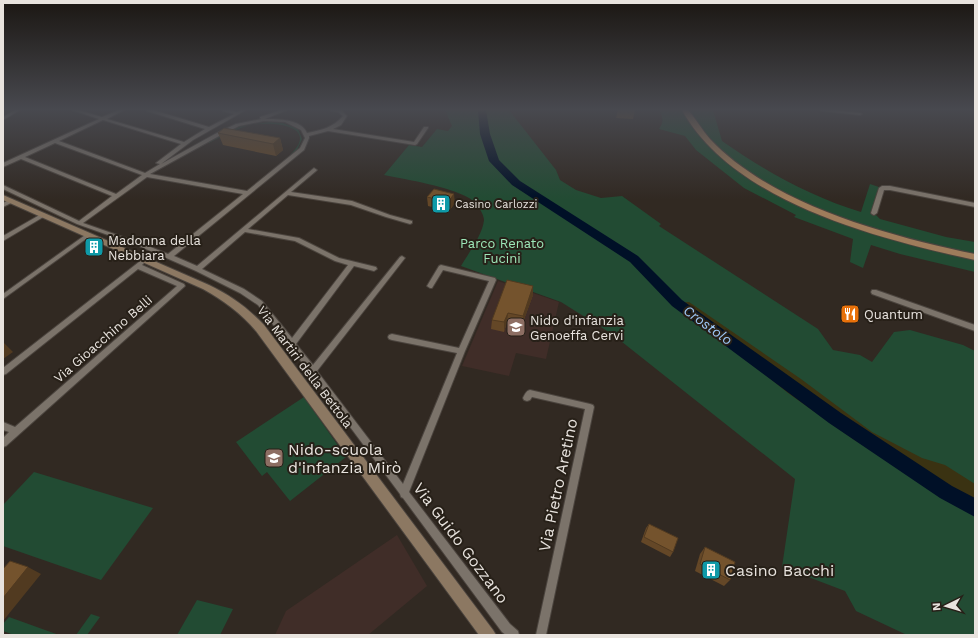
<svg xmlns="http://www.w3.org/2000/svg" width="978" height="638" font-family="'Work Sans',sans-serif">
<rect width="100%" height="100%" fill="#312922"/>
<g fill="#402d28">
<path d="M498 281 559 302 546 359 516 353 509 376 462 366Z"/>
<path d="M397 535 427 586 368 635H275L286 611Z"/>
</g>
<g fill="#224b33">
<path d="M445 110H509L556 170 560 180 576 190 601 198 622 196 661 224 659 226 818 329 833 350 860 355 872 362 894 332 910 330 963 345 975 351V635H907L856 611 845 591 782 567 795 479 612 334 561 302 461 266C468 254 483 234 484 220 484 213 475 201 469 198 447 186 409 180 384 175L409 145 422 147 437 129 448 131 452 126Z"/>
<path d="M659 110H713L722 141C765 171 811 197 861 212L870 184 882 188 874 213 880 219 946 237 975 242V272L900 254 871 245 863 268 850 262 853 239 794 217 796 215 744 188 696 150 685 136 659 129C664 122 663 117 659 110Z"/>
<path d="M269 122 283 123 298 129 302 139 297 150 290 155C321 125 272 121 252 125 236 128 223 136 209 143H207L240 127Z"/>
<path d="M304 397 346 457 290 501 267 472 262 476 236 442Z"/>
<path d="M34 472 153 508 101 580 3 546V505Z"/>
<path d="M197 600 233 609 220 635H177Z"/>
<path d="M91 614 100 617 87 635H76Z"/>
<path d="M9 617 59 635H14L3 631V624Z"/>
</g>
<path fill="#3a3212" d="M689 302 801 379 872 432 922 458 945 465 975 484V508L856 441 788 393 677 303Z"/>
<g fill="none" stroke-linecap="round" stroke-linejoin="round">
<path fill="#001027" fill-rule="evenodd" d="M478 110H486L490 134 499 160 520 181 638 256 682 300 841 413 952 486 975 498V517L940 498 829 423 672 306 630 262 512 185 489 161 480 134Z"/>
<defs>
<g id="street">
<path d="M15 110H20L3 120V117Z"/>
<path d="M72 110H78L102 117 119 110H124L107 119 184 142 205 129 147 111V110H153L209 127 234 114 223 111V110H229L237 112 241 110H246L193 140 161 164 215 134 236 124 261 119 260 118V117L281 110H287L265 119C278 119 301 119 307 133 321 130 333 128 343 116L338 112 331 111V110H341L347 116 341 125 333 129 414 142 424 127H428V128L417 144 415 145 328 131 309 136V138L304 150 174 256 197 266 314 168 317 170 316 171 291 192 352 201 390 215 412 221V223L410 224 386 217 351 205 288 195 248 229 299 238 339 258 376 267 377 269 374 271 354 266 296 344 313 365 400 257 402 256 405 258 317 371 403 484 457 353 392 340 389 339 388 337 389 335 392 334 459 348 489 281 443 270 432 288H430L427 286 439 266 441 265 495 278 496 280 465 351 409 492 510 624 518 631 519 635H506L502 632 403 498 401 497 400 494 310 373 258 305 240 293 196 271 139 246 77 224 3 189V185L5 186 79 221 112 196 21 159 3 167V163L99 119ZM103 120 181 144 156 163 160 164 145 173 59 141ZM264 121 285 122 301 130 305 138 300 148 247 191 150 174 219 136 239 126ZM55 143 142 175 116 194 25 157ZM147 177 243 194 168 254 143 244 83 223ZM245 232 295 241 335 261 348 265 292 338 262 301 244 289 202 269Z"/>
<path d="M820 110H832L860 113 862 114 860 115 822 111Z"/>
<path d="M882 186H890L975 203V207L890 190H884L877 213 874 215 872 214 871 213 879 188Z"/>
<path d="M11 199 14 201 13 202 3 207V203Z"/>
<path d="M43 213 46 215 45 216 3 241V236Z"/>
<path d="M88 233 91 235 90 236 3 299V294Z"/>
<path d="M141 261 144 263 142 265 184 284 185 286 6 446 3 447V438L9 432 3 430V422L15 427 177 286 138 269 6 374 3 375V368L139 262Z"/>
<path d="M872 290H876L975 325V331L872 294 871 292Z"/>
<path d="M530 390 590 404 593 405 594 407 546 635H536L585 409 532 397 530 400 527 401 524 400 523 398C525 394 526 391 530 390Z"/>
</g>
<path id="secondary" d="M3 195 209 285C230 295 248 308 264 325L493 630 496 635H479L256 331C241 313 223 300 203 289L3 200Z"/>
<path id="primary" d="M682 110H688C696 119 702 130 710 139 772 205 889 236 975 254V260C878 239 733 202 682 110Z"/>
</defs>
<use href="#street" stroke="#4b443e" stroke-width="2"/>
<use href="#secondary" stroke="#4b443e" stroke-width="2"/>
<use href="#primary" stroke="#4b443e" stroke-width="2"/>
<use href="#street" fill="#7b736a" fill-rule="evenodd"/>
<use href="#secondary" fill="#8c7862" fill-rule="evenodd"/>
<use href="#primary" fill="#9e7c5b" fill-rule="evenodd"/>
</g>
<g fill="#644727">
<path d="M618 110H635L633 119 616 118Z"/>
<path d="M218 133 280 138 283 150 276 156 223 145Z"/>
<path d="M427 197 455 203 449 211 428 206Z"/>
<path d="M533 295 522 325 507 322 504 332 491 329 492 320Z"/>
<path d="M649 524 673 552 670 557 641 542 646 528Z"/>
<path d="M705 547 730 580 724 586 695 571 700 554Z"/>
</g>
<g fill="#513a20">
<path d="M280 138 283 150 276 156 273 144Z"/>
<path d="M454 194 455 203 449 211 448 202Z"/>
<path d="M533 286V295L522 325 523 316Z"/>
<path d="M508 313 507 322 504 332V322Z"/>
<path d="M3 342 13 352 3 359Z"/>
<path d="M28 567 41 574 3 621V598Z"/>
</g>
<g fill="#74532d" stroke="#513a20">
<path d="M224 128 280 138 273 144 218 133Z"/>
<path d="M434 189 454 194 448 202 427 197Z"/>
<path d="M507 280 533 286 523 316 508 313 504 322 492 320Z"/>
<path d="M649 524 678 538 673 552 644 537Z"/>
<path d="M705 547 735 562 730 580 700 564Z"/>
<path d="M10 561 28 567 3 598V569Z"/>
</g>
<linearGradient id="sky" x2="0" y2="1"><stop stop-color="#1b1713"/><stop offset="0.55" stop-color="#48494f"/><stop offset="1" stop-color="#48494f" stop-opacity="0"/></linearGradient>
<rect width="978" height="199" fill="url(#sky)"/>
<defs>
<symbol id="building-square" viewBox="-11 -11 22 22"><rect x="-9" y="-9" width="18" height="18" rx="4" fill="#0f9aa8" stroke="#272018"/><path d="M-4-6H4V6H1V3H-1V6H-4ZM-2.5-4.3h1.7v1.8h-1.7ZM.8-4.3h1.7v1.8H.8ZM-2.5-1h1.7V.8h-1.7ZM.8-1h1.7V.8H.8Z" fill="#fff"/></symbol>
<symbol id="restaurant-square" viewBox="-11 -11 22 22"><rect x="-9" y="-9" width="18" height="18" rx="4" fill="#e8710a" stroke="#272018"/><path d="M-5-6h1v4h1v-4h1v4h1v-4h1v5L-1.5 .5V6h-2V.5L-5-1ZM5-6V6H3V1.5H1.5Q1.5-4 5-6Z" fill="#fff"/></symbol>
<symbol id="school-square" viewBox="-11 -11 22 22"><rect x="-9" y="-9" width="18" height="18" rx="4" fill="#8d6e63" stroke="#272018"/><path d="M0-5L7-2L0 1L-7-2ZM-4 1L0 2.5L4 1V4Q0 6-4 4Z" fill="#fff"/></symbol>
</defs>
<g fill-rule="evenodd">
<use href="#building-square" x="430" y="193" width="22" height="22"/>
<use href="#building-square" x="83" y="236" width="22" height="22"/>
<use href="#restaurant-square" x="839" y="303" width="22" height="22"/>
<use href="#school-square" x="505" y="316" width="22" height="22"/>
<use href="#school-square" x="263" y="447" width="22" height="22"/>
<use href="#building-square" x="700" y="559" width="22" height="22"/>
</g>
<g text-anchor="middle" dominant-baseline="central" stroke-width="4" stroke-linejoin="round" paint-order="stroke">
<g font-size="11" fill="#e8e3de" stroke="#272018" text-anchor="start">
<text x="455" y="204">Casino Carlozzi</text>
</g>
<g font-size="13" fill="#e8e3de" stroke="#272018" text-anchor="start">
<text x="108" y="240">Madonna della<tspan x="108" dy="15">Nebbiara</tspan></text>
<text x="864" y="314">Quantum</text>
<text x="530" y="320">Nido d'infanzia<tspan x="530" dy="15">Genoeffa Cervi</tspan></text>
</g>
<g font-size="13" fill="#9de7b8" stroke="#272018">
<text x="502" y="243">Parco Renato<tspan x="502" dy="15">Fucini</tspan></text>
</g>
<g font-size="13" fill="#e8e3de" stroke="#272018">
<text transform="translate(103 339) rotate(-41)">Via Gioacchino Belli</text>
<text transform="translate(305 367) rotate(53)">Via Martiri della Bettola</text>
</g>
<g font-size="14" font-style="italic" fill="#9ec7f6" stroke="#272018">
<text transform="translate(708 325) rotate(36)">Crostolo</text>
</g>
<g font-size="16" fill="#e8e3de" stroke="#272018" text-anchor="start">
<text x="288" y="449">Nido-scuola<tspan x="288" dy="18">d'infanzia Mirò</tspan></text>
<text x="725" y="570">Casino Bacchi</text>
</g>
<g font-size="16" fill="#e8e3de" stroke="#272018">
<text transform="translate(558 485) rotate(-78)">Via Pietro Aretino</text>
<text transform="translate(461 543) rotate(53)">Via Guido Gozzano</text>
</g>
</g>
<rect width="978" height="638" fill="none" stroke="#e8e3de" stroke-width="8"/>
<g transform="translate(946 606) rotate(265)" stroke="#272018" stroke-width="3" paint-order="stroke">
<path d="M0-3L7 15L0 10L-7 15Z" fill="#e8e3de"/>
<text y="-6" font-size="11" font-weight="bold" text-anchor="middle" fill="#e8e3de">N</text>
</g>
</svg>
